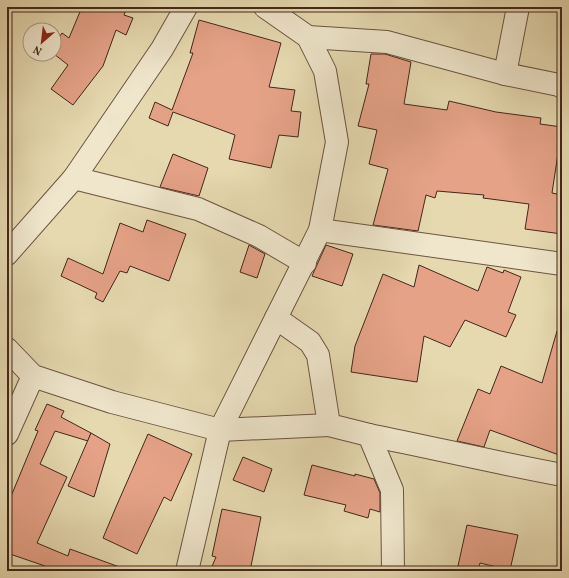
<svg xmlns="http://www.w3.org/2000/svg" width="569" height="578" font-family="Vollkorn,serif">
<rect width="100%" height="100%" fill="#e6d9b0"/>
<filter id="stains"><feTurbulence type="fractalNoise" baseFrequency=".005" numOctaves="4"/><feColorMatrix values="0 0 0 0 .2 0 0 0 0 .09 0 0 0 0 .02 0 0 0 .5 -.17"/></filter>
<radialGradient id="worn" r=".72"><stop offset=".6" stop-color="#630" stop-opacity="0"/><stop offset="1" stop-color="#630" stop-opacity=".3"/></radialGradient>
<g fill="#e5a287" stroke="#43271c">
<path d="M82 7H127L124 15 133 18 126 35 116 30 103 66 73 105 51 89 68 65 54 54V45L62 33 69 38Z"/>
<path d="M199 20 281 43 269 87 295 90 291 111 301 112 298 137 279 135 271 168 229 159 235 135 173 112 168 126 149 118 155 102 172 110 193 53H190Z"/>
<path d="M371 54H385L411 62 404 104 447 110 449 101 496 112 541 118 540 124 562 127 552 193 562 195V234L525 229 529 204 483 198 484 195 437 191 435 198 426 195 418 231 373 225 388 169 369 164 377 130 358 126 369 84H366Z"/>
<path d="M173 154 208 168 199 196 160 187Z"/>
<path d="M147 220 186 234 169 281 130 266 127 273 120 271 103 302 95 298 97 293 61 276 68 258 103 274 120 223 143 232Z"/>
<path d="M249 245 265 254 257 278 240 272Z"/>
<path d="M326 245 353 254 342 286 312 276Z"/>
<path d="M419 265 478 291 487 267 503 273 504 270 521 277 508 312 516 315 506 337 465 320 450 347 424 336 417 382 351 372 355 346 383 274 414 287Z"/>
<path d="M557 331 562 332V445L559 455 490 430 484 447 457 441 478 389 490 394 501 366 542 383Z"/>
<path d="M47 404 64 411 61 417 91 433 88 441 55 431 40 464 67 477 37 543 68 556 70 549 125 569 124 571H44L45 566 7 553V506L38 431 35 430Z"/>
<path d="M91 433 110 444 94 497 68 486Z"/>
<path d="M148 434 192 454 171 501 164 497 137 554 103 538 116 507Z"/>
<path d="M243 457 272 469 264 492 233 480Z"/>
<path d="M312 465 355 476V474L374 479 380 493V512L370 509 368 518 344 511 346 505 304 495Z"/>
<path d="M222 509 261 517 250 571H210L216 557 212 556Z"/>
<path d="M467 525 518 535 510 570 480 563 478 571 458 566Z"/>
</g>
<g fill="none" stroke-linecap="round" stroke-linejoin="round">
<defs>
<g id="minor">
<path d="M308 37 387 42 505 74 559 85 562 87"/>
<path d="M505 74 518 7"/>
<path d="M74 178 198 209 259 236 305 263"/>
<path d="M320 230 562 264"/>
<path d="M7 254 74 178 162 49 186 7"/>
<path d="M276 318 310 342 318 355 329 425 369 435 392 490 393 571"/>
<path d="M7 349 33 376 112 402 220 430 329 425"/>
<path d="M7 434 33 376"/>
<path d="M369 435C434 448 497 463 562 475"/>
<path d="M187 571 220 430 320 230 337 142 325 71 308 37 265 7"/>
</g>
</defs>
<use href="#minor" stroke="#6c5441" stroke-width="24"/>
<use href="#minor" stroke="#efe6cc" stroke-width="22"/>
</g>
<rect width="569" height="578" fill="none" stroke="#e6d9b0" stroke-width="24"/>
<rect x="8" y="8" width="553" height="562" fill="none" stroke="#43271c" stroke-width="2"/>
<rect x="12" y="12" width="545" height="554" fill="none" stroke="#43271c"/>
<g transform="translate(42 42) rotate(208)"><circle r="19" fill="#efe6cc" stroke="#aa9a86"/>
<path d="M0-3L7 15L0 10L-7 15Z" fill="#8f2418"/>
<text y="-6" font-size="11" font-weight="bold" text-anchor="middle" fill="#43271c">N</text>
</g>
<rect width="100%" height="100%" filter="url(#stains)"/>
<rect width="100%" height="100%" fill="url(#worn)"/>
</svg>
